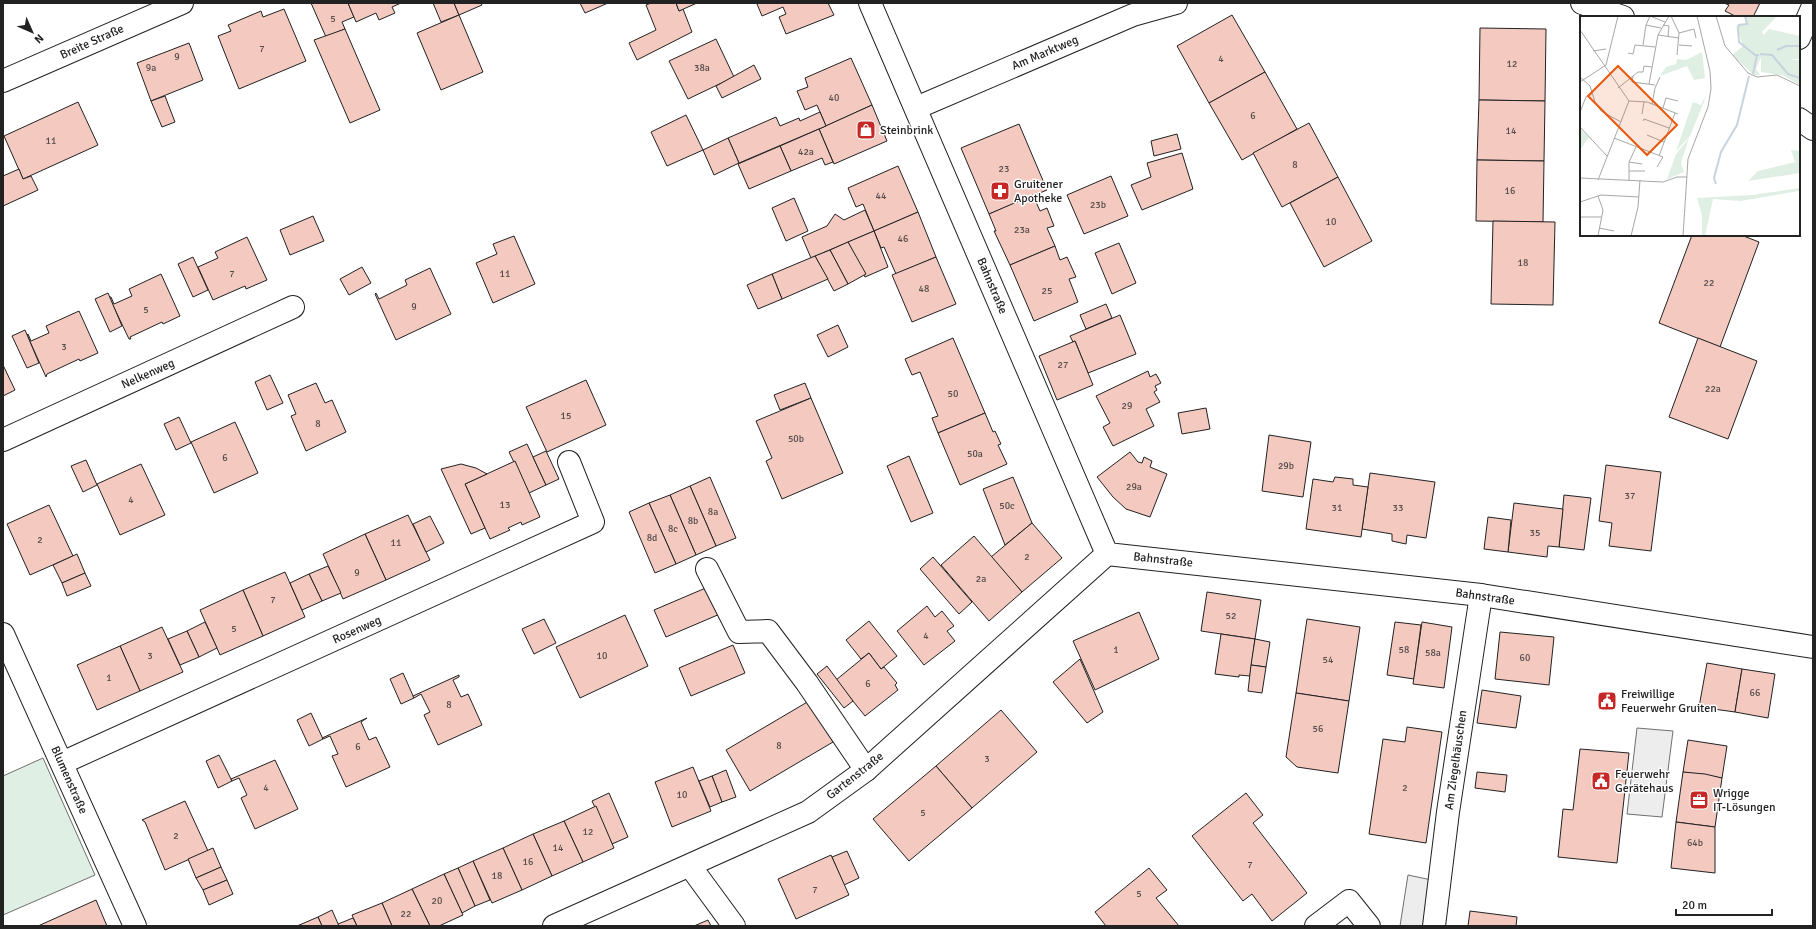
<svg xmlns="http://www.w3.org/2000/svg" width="1816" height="929" font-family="Signika,sans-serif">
<rect width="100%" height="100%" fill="#fff"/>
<path fill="#e0efe3" stroke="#6f6f6f" d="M43 758 95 875 3 915V776Z"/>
<g fill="#ededed" stroke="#6f6f6f">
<path d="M1637 728 1673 731 1662 817 1627 814Z"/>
<path d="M1408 875 1441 882 1434 926H1400Z"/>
</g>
<g fill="#f3c9c0" stroke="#222">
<path d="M311 3H348L354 17 342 22 345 29 326 37Z"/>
<path d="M348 3H401L392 7 395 13 379 20 376 13 356 22Z"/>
<path d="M433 3H454L459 15 441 22Z"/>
<path d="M454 3H481L482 5 459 15Z"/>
<path d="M580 3H608L585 13Z"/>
<path d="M651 3H676L679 11 683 9 692 32 637 60 629 43 656 30 646 5Z"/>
<path d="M676 3H697L679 11Z"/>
<path d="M760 3H828L834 15 786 34 779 17 786 14 783 7 762 16 757 4Z"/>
<path d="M1724 3H1760L1753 17H1737L1725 11 1729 5Z"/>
<path d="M284 9 306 61 239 89 218 36 231 31 228 25 261 11 263 17Z"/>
<path d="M459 15 483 72 441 90 417 33Z"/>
<path d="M1232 15 1265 72 1209 103 1177 46Z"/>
<path d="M1480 28 1546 29 1545 101 1479 100Z"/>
<path d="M345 29 380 110 350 123 314 40Z"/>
<path d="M716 39 734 77 688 99 669 61Z"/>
<path d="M189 43 203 80 151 101 137 63Z"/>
<path d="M851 58 872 105 826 126 817 105 805 110 797 91 808 87 805 78Z"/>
<path d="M754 65 761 79 722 98 716 86Z"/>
<path d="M1265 72 1297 129 1242 160 1209 103Z"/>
<path d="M165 96 175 122 162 127 151 101Z"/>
<path d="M1479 100 1545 101 1544 161 1477 160Z"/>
<path d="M78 102 98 145 23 179 4 136Z"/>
<path d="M872 105 887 141 834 164 819 129Z"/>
<path d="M820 112 826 126 739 163 728 138 776 117 780 126 799 118 800 121Z"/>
<path d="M686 115 703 150 667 166 651 132Z"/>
<path d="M1309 123 1338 177 1282 207 1253 153Z"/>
<path d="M1019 124 1047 190 989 214 961 148Z"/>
<path d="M819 129 833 162 825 165 822 158 791 171 780 146Z"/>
<path d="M1177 134 1181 149 1154 156 1151 141Z"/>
<path d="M728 138 739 163 714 175 703 150Z"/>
<path d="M780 146 791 171 749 189 738 164Z"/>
<path d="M1182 153 1193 189 1142 210 1131 185 1151 177 1147 163Z"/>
<path d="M1477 160 1544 161 1543 222 1476 221Z"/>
<path d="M898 166 918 212 874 231 863 204 856 207 848 188Z"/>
<path d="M19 169 23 179 31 176 38 190 3 206V176Z"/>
<path d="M1111 176 1128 216 1084 234 1067 195Z"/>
<path d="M1338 177 1372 241 1324 267 1290 203Z"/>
<path d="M1033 195 1040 211 1047 208 1054 226 1047 228 1055 246 1010 265 994 231H996L989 214Z"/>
<path d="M794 198 808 231 786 241 772 208Z"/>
<path d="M865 210 874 231 811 258 802 237 827 226 835 214 844 220Z"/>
<path d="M918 212 936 257 896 274 884 247 881 248 874 231Z"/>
<path d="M313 216 324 241 290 255 280 230Z"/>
<path d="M1493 221 1555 222 1553 305 1491 304Z"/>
<path d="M874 231 888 267 865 277 848 242Z"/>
<path d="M1692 235H1741L1759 242 1720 347 1659 323Z"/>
<path d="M514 236 535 284 493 303 476 263 497 254 493 244Z"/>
<path d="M247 237 267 280 246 289 245 286 213 300 198 267 218 258 215 252Z"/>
<path d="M848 242 866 274 848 284 830 250Z"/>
<path d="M1119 243 1136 283 1112 294 1095 253Z"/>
<path d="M1055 246 1060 260 1067 257 1076 277 1069 279 1078 302 1034 321 1010 265Z"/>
<path d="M830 250 848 284 834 291 815 256Z"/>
<path d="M815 256 828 279 782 299 772 274Z"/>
<path d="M193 257 208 290 193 297 178 264Z"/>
<path d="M936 257 956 304 912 322 892 275Z"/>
<path d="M362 267 371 283 349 295 340 279Z"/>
<path d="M430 268 451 314 396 340 375 294 376 293 379 299 407 285 405 280Z"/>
<path d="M161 274 180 316 163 324 162 322 130 337 131 339H129L109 297H111L114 304 132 296 129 289Z"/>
<path d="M772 274 782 299 758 309 747 285Z"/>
<path d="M108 293 122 326 110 332 95 299Z"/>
<path d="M1106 304 1112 318 1086 329 1080 315Z"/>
<path d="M79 311 98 353 80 361 79 359 47 374 46 377 27 335 28 334 31 341 49 333 46 326Z"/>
<path d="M1120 315 1136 354 1088 373 1075 341 1073 342 1070 336Z"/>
<path d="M838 325 848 347 828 357 817 335Z"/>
<path d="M25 330 39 363 27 368 12 336Z"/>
<path d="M953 338 985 413 938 433 932 418 938 416 920 372 912 375 905 359Z"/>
<path d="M1698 338 1757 361 1728 439 1669 417Z"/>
<path d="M1075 341 1093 385 1057 400 1039 356Z"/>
<path d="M3 365 15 390 3 396Z"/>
<path d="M1148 371 1150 377 1156 374 1161 383 1155 386 1157 390 1154 392 1160 402 1146 409 1154 426 1113 446 1103 427 1110 423 1096 396Z"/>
<path d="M270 375 283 403 267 410 255 382Z"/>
<path d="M586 380 606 425 547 452 526 407Z"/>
<path d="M316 383 325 403 332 400 346 432 306 451 291 416 296 414 288 395Z"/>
<path d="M805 383 811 398 780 410 774 395Z"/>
<path d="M811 398 843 473 782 499 766 461 772 458 756 421Z"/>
<path d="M1206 408 1210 429 1182 434 1178 413Z"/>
<path d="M985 413 993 432 995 431 1001 444 998 445 1007 464 960 485 938 433Z"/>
<path d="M179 417 191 443 176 450 164 424Z"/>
<path d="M235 422 258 473 214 493 191 442Z"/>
<path d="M1269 435 1311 442 1303 497 1262 491Z"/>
<path d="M527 444 546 485 529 493 509 452Z"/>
<path d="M546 451 559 479 546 485 533 457Z"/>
<path d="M1130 452 1138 462 1142 463 1144 457 1152 461 1150 467 1167 474 1150 517 1126 509 1113 497 1097 477Z"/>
<path d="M909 456 933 513 911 522 887 466Z"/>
<path d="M86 460 97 485 83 492 71 466Z"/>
<path d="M515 461 540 517 522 525 521 522 508 528 510 530 490 539 465 484Z"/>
<path d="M141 464 165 515 120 535 97 484Z"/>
<path d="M461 464 476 468 487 474 465 484 485 528 471 534 441 469Z"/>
<path d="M1606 465 1661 472 1651 551 1609 546 1612 523 1599 521Z"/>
<path d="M1370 473 1435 482 1426 538 1407 535 1406 544 1392 541V534L1362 529Z"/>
<path d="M710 477 736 538 716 546 690 486Z"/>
<path d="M1013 477 1032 523 1005 545 983 489Z"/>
<path d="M1335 477 1353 479V485L1368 487 1361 537 1306 529 1313 479 1333 482Z"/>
<path d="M690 486 716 546 696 555 670 495Z"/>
<path d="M670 495 696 555 676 564 649 503Z"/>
<path d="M1564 495 1591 498 1584 550 1559 547Z"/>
<path d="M649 503 676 564 655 573 629 512Z"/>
<path d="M1514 503 1563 509 1559 547 1548 546 1547 557 1508 552Z"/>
<path d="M49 505 73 556 30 575 7 524Z"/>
<path d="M408 515 430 560 386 580 365 534Z"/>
<path d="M430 516 444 543 426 552 413 524Z"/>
<path d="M1488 517 1511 520 1508 552 1484 549Z"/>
<path d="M1032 523 1062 558 1022 592 991 557Z"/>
<path d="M365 534 386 580 343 599 323 554Z"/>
<path d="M974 536 1022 592 989 621 941 565Z"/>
<path d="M77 554 85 573 62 583 53 565Z"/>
<path d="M933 557 972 602 959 614 920 569Z"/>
<path d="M328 566 341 593 322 601 309 574Z"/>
<path d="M285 572 305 617 263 636 243 590Z"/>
<path d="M85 573 91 586 67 596 62 583Z"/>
<path d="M309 574 322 601 302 610 290 583Z"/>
<path d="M708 587 720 614 666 637 654 610Z"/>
<path d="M243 590 263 636 220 655 200 610Z"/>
<path d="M1207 592 1261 600 1255 639 1201 631Z"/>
<path d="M927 606 935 617 942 611 954 626 947 631 955 641 924 665 897 631Z"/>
<path d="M1139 612 1159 659 1095 690 1073 641Z"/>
<path d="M625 615 648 666 580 698 556 647Z"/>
<path d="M544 619 556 643 534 654 522 629Z"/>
<path d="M1307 619 1360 627 1349 701 1296 693Z"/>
<path d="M869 621 897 656 881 669 869 653 861 659 846 640Z"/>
<path d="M205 622 217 648 199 657 187 631Z"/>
<path d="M1395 622 1421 625 1414 679 1387 675Z"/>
<path d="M1422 622 1452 627 1444 688 1413 684Z"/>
<path d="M162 627 183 672 140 691 120 646Z"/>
<path d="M187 631 199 657 180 665 168 639Z"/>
<path d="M1500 632 1554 637 1549 685 1495 679Z"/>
<path d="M1221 634 1255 639 1250 676 1239 675V677L1215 674Z"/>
<path d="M1255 639 1270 642 1266 667 1251 665Z"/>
<path d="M733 645 745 673 691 696 679 668Z"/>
<path d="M120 646 140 691 97 710 77 665Z"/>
<path d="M869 653 881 669 884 667 897 683 895 685 898 690 865 716 836 680Z"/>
<path d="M1080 659 1103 712 1087 723 1053 682Z"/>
<path d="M1707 663 1742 669 1735 712 1699 707Z"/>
<path d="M1251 665 1266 667 1262 693 1248 691Z"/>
<path d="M827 666 853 701 844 708 817 674Z"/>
<path d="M1742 669 1775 674 1768 718 1735 712Z"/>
<path d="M403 673 414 698 401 704 390 679Z"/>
<path d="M459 675V677L453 680 461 697 468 694 482 725 438 745 424 715 430 712 421 694 414 698 413 696Z"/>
<path d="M1482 690 1521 696 1516 728 1477 723Z"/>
<path d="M1296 693 1349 701 1338 773 1297 767 1286 757Z"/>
<path d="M809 701 833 742 750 791 726 750Z"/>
<path d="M1001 710 1037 752 972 808 936 766Z"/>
<path d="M311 713 323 739 309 746 297 720Z"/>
<path d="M367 718 361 722 369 740 376 737 390 767 346 787 332 756 338 754 330 736 323 739 322 738Z"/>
<path d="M1407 727 1442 732 1426 843 1369 834 1383 739 1405 742Z"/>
<path d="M1688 740 1727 746 1722 778 1683 772Z"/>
<path d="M1580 749 1629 753 1617 863 1558 857 1563 809 1573 810Z"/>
<path d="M219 755 232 781 218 788 206 761Z"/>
<path d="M275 760 298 809 255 829 241 798 247 795 239 778 232 781 231 779Z"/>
<path d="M936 766 972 808 909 861 873 819Z"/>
<path d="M693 767 711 811 672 827 655 782Z"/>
<path d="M726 770 736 797 722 802 712 776Z"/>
<path d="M1477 772 1507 775 1505 792 1475 788Z"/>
<path d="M1683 772 1705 774 1722 778 1715 827 1676 822Z"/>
<path d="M712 776 722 802 710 807 699 781Z"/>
<path d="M609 793 628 837 612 844 592 801Z"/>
<path d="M1246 793 1263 815 1253 823 1307 893 1272 921 1252 894 1243 901 1192 836Z"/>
<path d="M185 801 208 851 165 870 145 822 142 820Z"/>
<path d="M596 806 614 848 583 862 564 821Z"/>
<path d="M564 821 583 862 552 876 533 834Z"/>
<path d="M1676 822 1715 827V873L1671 868Z"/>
<path d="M533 834 552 876 522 890 503 848Z"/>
<path d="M213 848 221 867 196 878 188 859Z"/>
<path d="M503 848 522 890 492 903 473 861Z"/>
<path d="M847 851 859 878 844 885 832 857Z"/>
<path d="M831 855 849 895 796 919 778 879Z"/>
<path d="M473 861 490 900 475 906 458 868Z"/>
<path d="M221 867 227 880 203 890 196 878Z"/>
<path d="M458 868 475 906 462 913 444 874Z"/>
<path d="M1149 868 1167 890 1156 898 1179 926H1106L1095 912Z"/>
<path d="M444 874 463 915 439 926H430L412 889Z"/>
<path d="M227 880 233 894 209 905 203 890Z"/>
<path d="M412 889 430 926H392L382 903Z"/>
<path d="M96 900 107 926H38Z"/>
<path d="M382 903 392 926H357L352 915Z"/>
<path d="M332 910 339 926H322L318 917Z"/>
<path d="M1470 911 1517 917 1516 926H1468Z"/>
<path d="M318 917 322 926H297Z"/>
<path d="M353 918 357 926H339L338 924Z"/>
<path d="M708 920 711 926H694Z"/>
</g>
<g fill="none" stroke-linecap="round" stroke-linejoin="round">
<defs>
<g id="minor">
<path d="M870 3 1107 554 1481 595 1813 647"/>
<path d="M1582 3 1623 17"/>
<path d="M1799 38 1813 6"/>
<path d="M3 81 182 3"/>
<path d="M916 108 1133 15 1176 3"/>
<path d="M1799 119 1813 129"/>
<path d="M3 440 293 307"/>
<path d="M707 569 739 632 768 631 807 683 866 770"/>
<path d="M3 634 135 926"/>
<path d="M62 763 593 522 569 462"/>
<path d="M690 866 734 926"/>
<path d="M554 926 808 812 866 770 1107 554"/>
<path d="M1316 926 1349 901 1369 926"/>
<path d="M1434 926 1448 812 1481 595"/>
</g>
</defs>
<use href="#minor" stroke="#222" stroke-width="24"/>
<use href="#minor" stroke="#fff" stroke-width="22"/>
</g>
<defs>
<symbol id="shop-square" viewBox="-11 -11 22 22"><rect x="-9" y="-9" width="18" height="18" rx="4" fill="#c62828" stroke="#fff"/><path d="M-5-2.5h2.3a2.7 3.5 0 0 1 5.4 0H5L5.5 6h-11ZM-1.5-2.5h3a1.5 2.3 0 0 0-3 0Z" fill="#fff"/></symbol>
<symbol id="pharmacy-square" viewBox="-11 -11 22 22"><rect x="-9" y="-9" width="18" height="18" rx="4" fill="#c62828" stroke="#fff"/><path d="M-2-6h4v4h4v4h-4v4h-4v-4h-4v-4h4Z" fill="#fff"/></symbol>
<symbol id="civic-square" viewBox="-11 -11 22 22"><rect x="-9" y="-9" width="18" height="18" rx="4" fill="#c62828" stroke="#fff"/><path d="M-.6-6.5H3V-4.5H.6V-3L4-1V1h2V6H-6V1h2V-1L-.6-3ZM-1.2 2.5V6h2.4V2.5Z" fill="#fff"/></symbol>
<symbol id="office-square" viewBox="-11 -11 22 22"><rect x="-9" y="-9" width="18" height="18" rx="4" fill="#c62828" stroke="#fff"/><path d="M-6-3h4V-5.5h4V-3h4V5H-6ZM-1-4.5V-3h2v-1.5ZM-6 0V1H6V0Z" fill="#fff"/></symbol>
</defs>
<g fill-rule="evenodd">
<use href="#shop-square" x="855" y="119" width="22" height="22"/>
<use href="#pharmacy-square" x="989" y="180" width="22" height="22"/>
<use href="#civic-square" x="1596" y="690" width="22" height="22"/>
<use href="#civic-square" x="1590" y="770" width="22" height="22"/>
<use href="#office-square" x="1688" y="789" width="22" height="22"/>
</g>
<g text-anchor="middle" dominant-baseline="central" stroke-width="3" stroke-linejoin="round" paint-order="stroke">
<g font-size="10" fill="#564c4a">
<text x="333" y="19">5</text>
<text x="262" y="49">7</text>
<text x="177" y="57">9</text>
<text x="1221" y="59">4</text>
<text x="1512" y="64">12</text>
<text x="151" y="68">9a</text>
<text x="702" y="68">38a</text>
<text x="834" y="98">40</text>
<text x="1253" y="116">6</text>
<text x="1511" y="131">14</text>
<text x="51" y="141">11</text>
<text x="806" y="152">42a</text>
<text x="1295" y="165">8</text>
<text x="1004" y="169">23</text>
<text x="1510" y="191">16</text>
<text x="881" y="196">44</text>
<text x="1098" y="205">23b</text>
<text x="1331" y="222">10</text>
<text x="1022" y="230">23a</text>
<text x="903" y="239">46</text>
<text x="1523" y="263">18</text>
<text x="232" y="274">7</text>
<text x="505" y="274">11</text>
<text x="1709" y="283">22</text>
<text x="924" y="289">48</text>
<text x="1047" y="291">25</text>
<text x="414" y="307">9</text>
<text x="146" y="310">5</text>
<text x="64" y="347">3</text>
<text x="1063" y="365">27</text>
<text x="1713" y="389">22a</text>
<text x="953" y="394">50</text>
<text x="1127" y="406">29</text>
<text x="566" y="416">15</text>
<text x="318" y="424">8</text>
<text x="796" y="439">50b</text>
<text x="975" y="454">50a</text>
<text x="225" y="458">6</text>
<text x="1286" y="466">29b</text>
<text x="1134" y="487">29a</text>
<text x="1630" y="496">37</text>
<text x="131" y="500">4</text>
<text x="505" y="505">13</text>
<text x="1007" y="506">50c</text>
<text x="1337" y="508">31</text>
<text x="1398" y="508">33</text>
<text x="713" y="512">8a</text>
<text x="693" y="521">8b</text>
<text x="673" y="529">8c</text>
<text x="1535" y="533">35</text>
<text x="652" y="538">8d</text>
<text x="40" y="540">2</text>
<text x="396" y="543">11</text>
<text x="1027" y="557">2</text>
<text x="357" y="573">9</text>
<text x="981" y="579">2a</text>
<text x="273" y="600">7</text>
<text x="1231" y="616">52</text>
<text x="234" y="629">5</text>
<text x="926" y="636">4</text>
<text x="1116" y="650">1</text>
<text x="1404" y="650">58</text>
<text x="1433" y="653">58a</text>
<text x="150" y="656">3</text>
<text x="602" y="656">10</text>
<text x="1525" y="658">60</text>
<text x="1328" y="660">54</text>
<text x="109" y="678">1</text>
<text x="868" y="684">6</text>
<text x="1755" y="693">66</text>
<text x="449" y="705">8</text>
<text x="1318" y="729">56</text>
<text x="779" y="746">8</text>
<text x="358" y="747">6</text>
<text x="987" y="759">3</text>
<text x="266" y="788">4</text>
<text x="1405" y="788">2</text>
<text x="682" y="795">10</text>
<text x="923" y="813">5</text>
<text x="588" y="832">12</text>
<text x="176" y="836">2</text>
<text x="1695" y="843">64b</text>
<text x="558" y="848">14</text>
<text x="528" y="862">16</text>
<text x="1250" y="865">7</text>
<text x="497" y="876">18</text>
<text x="815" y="890">7</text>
<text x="1139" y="894">5</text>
<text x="437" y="901">20</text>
<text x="406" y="914">22</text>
</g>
<g font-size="12" fill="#222" stroke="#fff">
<text transform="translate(92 42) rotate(-24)">Breite Straße</text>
<text transform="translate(1045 53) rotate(-23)">Am Marktweg</text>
<text transform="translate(992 286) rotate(67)">Bahnstraße</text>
<text transform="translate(148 374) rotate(-24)">Nelkenweg</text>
<text transform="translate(1163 560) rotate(6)">Bahnstraße</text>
<text transform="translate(1485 597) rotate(8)">Bahnstraße</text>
<text transform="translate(357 630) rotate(-24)">Rosenweg</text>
<text transform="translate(1456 760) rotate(-82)">Am Ziegelhäuschen</text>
<text transform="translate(855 776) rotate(-38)">Gartenstraße</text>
<text transform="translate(69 780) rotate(66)">Blumenstraße</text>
</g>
<g font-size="12" fill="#222" stroke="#fff" text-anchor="start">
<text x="880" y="130">Steinbrink</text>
<text x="1014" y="184">Gruitener<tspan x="1014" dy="14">Apotheke</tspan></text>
<text x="1621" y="694">Freiwillige<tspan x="1621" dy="14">Feuerwehr Gruiten</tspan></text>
<text x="1615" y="774">Feuerwehr<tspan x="1615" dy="14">Gerätehaus</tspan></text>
<text x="1713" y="793">Wrigge<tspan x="1713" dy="14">IT-Lösungen</tspan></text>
</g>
</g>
<g transform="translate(1580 16)">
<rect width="220" height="220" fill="#fff"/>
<path d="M164 0H197L182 16 184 19 189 13 220 20V43H208L220 44V69L202 59 181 56V41L176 53 180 59H174L152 39 163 30 156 10 167 7ZM122 36 125 62 114 64 107 50 80 60 86 51 96 48 97 43 106 44ZM125 80 124 86 110 120 96 135 113 86 121 89ZM0 113 9 121 0 134ZM109 122 101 147 104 156 87 163 96 138ZM211 134 220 135V157L168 165 178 155 215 146ZM220 172 219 175 161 185 133 183 125 220H122V199L117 182 172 179Z" fill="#e0efe3"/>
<path fill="none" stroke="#c7d3dd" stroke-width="2" d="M165 0 167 8 159 9 158 13 159 26 175 39H179M197 34 206 30H220M180 38 192 39 208 58 220 62M173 58 177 39M136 168 134 162 141 136 157 109 169 60"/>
<path fill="none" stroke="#a7a7a7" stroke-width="1" d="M70 0 66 9 81 12M70 0 85 6M91 0 99 17 97 39M136 0 145 30 168 57 177 61 197 59 220 70M83 9 89 10 88 21M0 14 49 85 18 164M99 17 114 13 116 22M78 19 99 22M63 29 66 9M99 29 112 30M13 35 26 33M48 37 53 38 55 29 75 31M53 60 52 66 75 69M0 61 10 70 15 86 21 95 41 106M0 66 26 49 38 0M69 68 78 19 89 0M38 72 58 56H63L64 50 72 51M49 85 67 86 98 98M72 88 75 72 80 61M83 92 86 82 98 85M0 96 6 81 12 78M62 98 64 86M63 105 64 103 89 112M0 111 27 140M67 119 84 126M34 122 83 141 77 151M79 140 95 97M49 146 62 148M49 155H65M0 162 83 166 97 161H107M49 164V146L56 131M0 186 21 179 59 181M0 201H21M19 212 34 215M18 220 23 194 18 180M51 220 58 191 60 164M103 220 108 143 128 91 131 73 130 55 117 0"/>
<path fill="#e8590c" fill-opacity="0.15" stroke="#e8590c" stroke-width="2" d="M38 50 97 109 67 139 8 80Z"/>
<rect width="220" height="220" fill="none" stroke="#222" stroke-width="2"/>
</g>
<rect width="1816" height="929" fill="none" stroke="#222222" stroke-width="8"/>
<g transform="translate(32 32) rotate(135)" stroke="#ffffff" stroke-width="3" paint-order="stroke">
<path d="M0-3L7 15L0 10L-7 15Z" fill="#222222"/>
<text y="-6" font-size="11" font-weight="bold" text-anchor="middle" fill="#222222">N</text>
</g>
<path d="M1676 909v6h96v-6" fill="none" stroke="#222222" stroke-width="2"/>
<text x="1682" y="909" font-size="12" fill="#222222" stroke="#ffffff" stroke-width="3" paint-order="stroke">20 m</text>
</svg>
